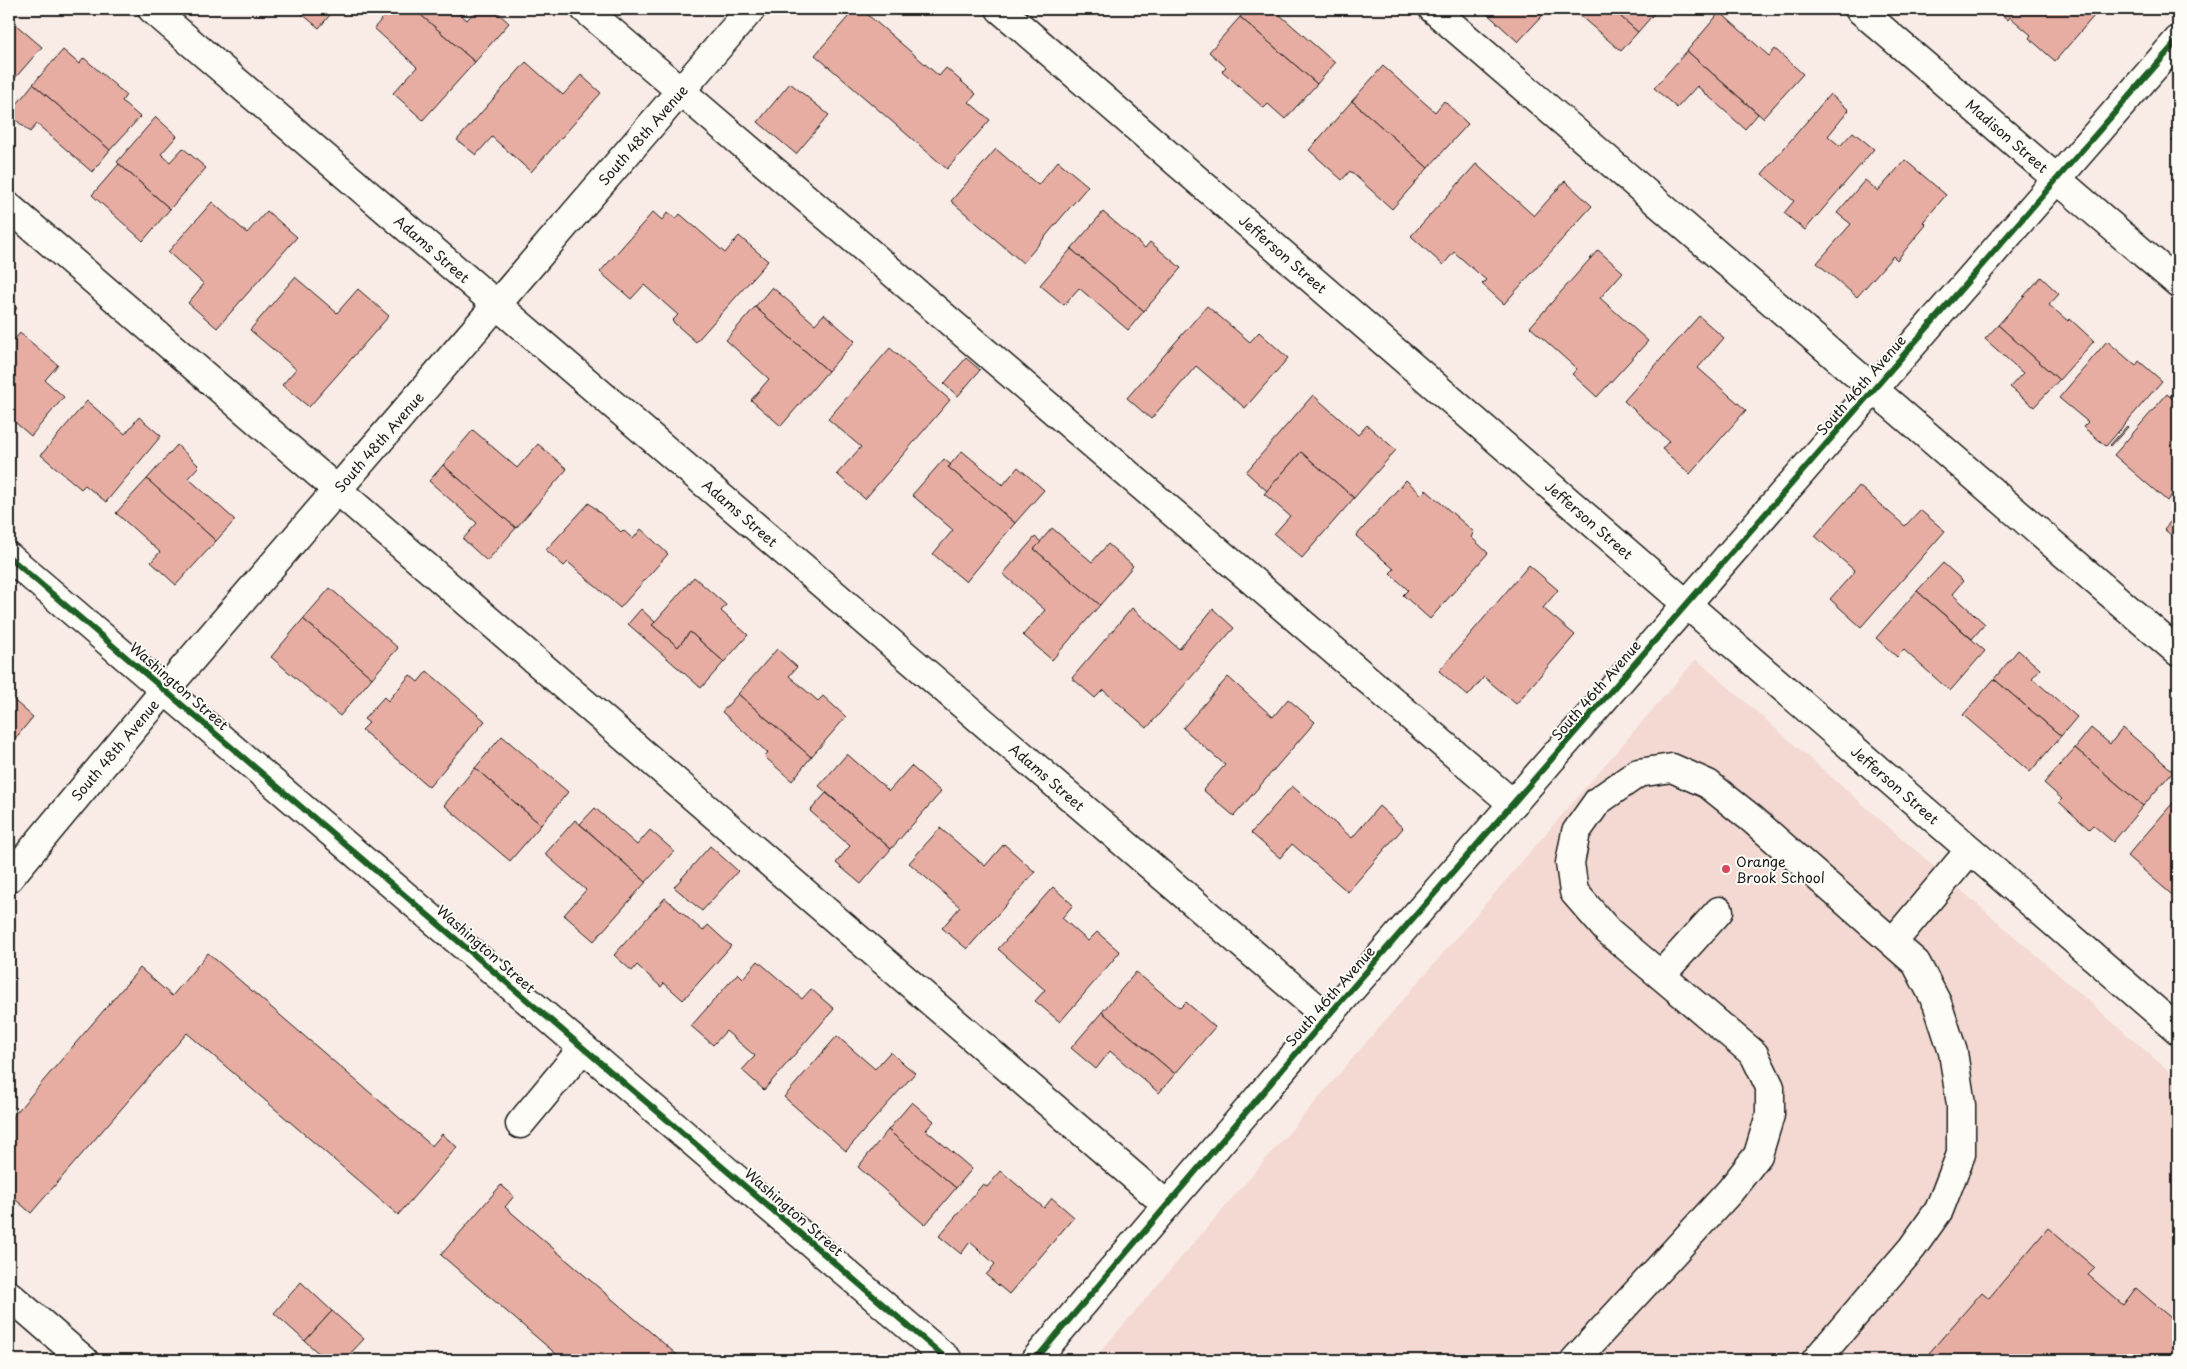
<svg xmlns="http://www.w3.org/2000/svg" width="2187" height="1369" font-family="'Playpen Sans',sans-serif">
<rect width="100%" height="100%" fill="#f9ece6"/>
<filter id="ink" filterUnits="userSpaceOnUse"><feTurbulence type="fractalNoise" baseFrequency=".02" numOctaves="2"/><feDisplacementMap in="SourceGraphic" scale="10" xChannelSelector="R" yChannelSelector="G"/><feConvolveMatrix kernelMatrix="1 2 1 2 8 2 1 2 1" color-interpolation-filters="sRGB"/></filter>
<g filter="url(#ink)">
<path fill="#f4d9d2" d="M1696 659 2178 1079V1360H1093Z"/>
<g fill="#e7ada3" stroke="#1c1c1c">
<path d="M296 9H335L319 28Z"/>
<path d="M391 9H414L475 62 423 120 393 93 417 67 374 28Z"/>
<path d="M414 9H454L467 20 477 9H503L499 14 509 23 475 62Z"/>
<path d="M855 9H861L939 76 946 68 976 94 969 102 990 120 947 169 815 55Z"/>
<path d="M1174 9H1185L1180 14Z"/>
<path d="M1247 9H1285L1280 15 1335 63 1317 84 1240 17Z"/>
<path d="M1482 9H1534L1542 16 1518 42Z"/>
<path d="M1572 9H1612L1638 32 1621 51Z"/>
<path d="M1612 9H1658L1638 32Z"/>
<path d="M1995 9H2100L2055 61 2029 38 2031 35 2010 17 2008 20Z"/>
<path d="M1720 12 1769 56 1775 49 1803 74 1763 118 1687 51Z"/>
<path d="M1240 17 1317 84 1285 119 1268 104 1264 108 1222 71 1226 67 1209 52Z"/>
<path d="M15 24 42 47 9 85V32Z"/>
<path d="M63 50 79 64 84 58 126 95 122 101 140 117 110 150 33 84Z"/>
<path d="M1687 51 1758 114 1745 129 1697 86 1677 108 1654 88Z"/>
<path d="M526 62 563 95 581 75 601 93 531 172 492 137 476 155 457 140Z"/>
<path d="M1383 66 1435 112 1444 101 1468 124 1428 168 1352 101Z"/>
<path d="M790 83 829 115 796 154 758 122Z"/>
<path d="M33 84 110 150 92 172 37 124 30 132 9 114Z"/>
<path d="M1830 94 1849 110 1828 136 1840 146 1853 132 1874 149 1805 230 1784 213 1794 201 1762 174Z"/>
<path d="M1352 101 1428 168 1392 209 1350 171 1342 180 1309 150Z"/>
<path d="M156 117 177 136 161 154 170 162 183 148 206 168 170 209 117 162Z"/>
<path d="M2178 133V146L2172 141Z"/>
<path d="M996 149 1038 185 1058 161 1088 186 1023 263 951 201Z"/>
<path d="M1905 160 1946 195 1923 222 1926 225 1897 260 1893 256 1857 297 1817 263 1851 224 1837 213 1865 180 1878 191Z"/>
<path d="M119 164 170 209 143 241 92 195Z"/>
<path d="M1476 164 1534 216 1565 181 1592 206 1504 304 1482 284 1486 280 1454 252 1443 265 1411 236Z"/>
<path d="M212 202 247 233 267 211 297 237 217 328 188 303 204 284 168 252Z"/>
<path d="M653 212 662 220 668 212 676 219 680 214 725 253 739 236 768 261 696 342 672 321 678 315 644 285 631 299 600 272Z"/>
<path d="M1103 212 1145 248 1150 242 1181 268 1144 311 1071 249Z"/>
<path d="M1071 249 1144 311 1128 330 1079 288 1064 305 1040 285Z"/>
<path d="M1598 250 1623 272 1600 298 1648 341 1597 397 1572 374 1577 369 1530 327Z"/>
<path d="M295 277 337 313 358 289 389 316 309 407 282 385 296 369 250 330Z"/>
<path d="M2041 277 2059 294 2049 305 2068 321 2070 319 2094 341 2059 380 1998 325Z"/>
<path d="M772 287 815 324 824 314 855 341 828 371 755 307Z"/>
<path d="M9 301 17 308 9 318Z"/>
<path d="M1207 306 1250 342 1259 332 1288 358 1245 408 1196 366 1151 419 1127 398Z"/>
<path d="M755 307 828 371 781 426 751 400 769 379 726 340Z"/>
<path d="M1699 316 1724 338 1698 368 1746 410 1690 474 1662 449 1669 441 1624 401Z"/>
<path d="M1998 325 2059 380 2034 407 2010 387 2023 373 1985 339Z"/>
<path d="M20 333 58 365 45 380 64 397 31 436 9 417V346Z"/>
<path d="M2107 341 2136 366 2139 361 2162 381 2106 446 2083 427 2088 422 2059 398Z"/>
<path d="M890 348 950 400 865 499 837 474 861 447 828 419Z"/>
<path d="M966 358 980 370 958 396 944 384Z"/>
<path d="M2178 387V402L2170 396Z"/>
<path d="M2167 394 2178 404V487L2167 501 2114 455Z"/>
<path d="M1313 395 1358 435 1367 425 1396 450 1354 498 1301 452 1267 491 1246 472Z"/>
<path d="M87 401 125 434 139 417 161 436 106 502 85 485 81 489 41 455Z"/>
<path d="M2127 426 2128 427 2111 446 2110 445Z"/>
<path d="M473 430 517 468 538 444 567 469 516 528 443 465Z"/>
<path d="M177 445 199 466 188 478 235 520 216 541 147 479Z"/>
<path d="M962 451 1003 485 1018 467 1044 490 1015 523 948 467Z"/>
<path d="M1301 452 1354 498 1302 558 1274 534 1290 516 1264 494Z"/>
<path d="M944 459 951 465 948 467 1015 523 966 582 933 554 953 530 912 495Z"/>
<path d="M443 465 516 528 487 561 463 539 477 523 429 481Z"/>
<path d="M147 479 216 541 176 585 151 562 160 552 116 513Z"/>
<path d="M1406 480 1422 495 1426 490 1474 532 1471 537 1488 553 1430 619 1403 595 1408 590 1390 573 1394 569 1356 536Z"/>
<path d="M1859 486 1905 526 1920 510 1945 531 1861 627 1830 599 1855 571 1815 536Z"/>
<path d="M589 503 621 532 623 530 633 539 641 529 668 554 620 608 568 562 564 566 546 550Z"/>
<path d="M2178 513V541L2164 529Z"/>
<path d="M1052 528 1092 562 1108 544 1133 566 1100 605 1034 549Z"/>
<path d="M1035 537 1041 542 1034 549 1100 605 1052 660 1023 635 1045 610 1003 574Z"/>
<path d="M1943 563 1963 581 1952 594 1985 624 1972 639 1917 591Z"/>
<path d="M1529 565 1558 590 1543 608 1575 635 1516 704 1484 677 1468 696 1439 671Z"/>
<path d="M694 577 726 605 721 611 748 635 724 662 690 632 678 647 652 625Z"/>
<path d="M330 588 398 648 372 678 303 619Z"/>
<path d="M1917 591 1985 651 1950 691 1904 650 1897 657 1876 638Z"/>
<path d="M1132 608 1179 649 1213 609 1234 628 1147 728 1103 690 1095 698 1072 678Z"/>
<path d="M641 609 655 622 652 625 678 647 690 632 724 662 701 688 628 624Z"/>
<path d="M303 619 372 678 340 716 271 657Z"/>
<path d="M777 649 797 667 789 676 818 701 823 696 846 717 811 757 738 694Z"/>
<path d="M2018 650 2040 669 2032 678 2077 717 2061 736 1994 679Z"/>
<path d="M427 671 485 721 429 787 362 730 369 723 364 719 384 697 388 701 410 675 418 682Z"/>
<path d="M1228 677 1273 717 1288 699 1315 722 1234 816 1203 790 1225 765 1183 728Z"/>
<path d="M1994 679 2061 736 2030 772 1963 715Z"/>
<path d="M738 694 811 757 792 781 765 757 768 753 722 712Z"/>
<path d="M9 696 33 717 9 746Z"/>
<path d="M2091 728 2110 744 2123 728 2173 771 2143 806 2075 748Z"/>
<path d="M502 736 568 792 541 825 475 768Z"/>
<path d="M2075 748 2143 806 2113 842 2093 825 2089 829 2059 802 2062 799 2044 783Z"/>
<path d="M847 754 889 791 911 766 941 792 891 849 819 786Z"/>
<path d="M475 768 541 825 510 861 444 805Z"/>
<path d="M1292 786 1352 838 1379 806 1403 828 1348 892 1292 844 1280 858 1251 833Z"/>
<path d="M826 793 891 849 861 884 836 863 850 846 810 811Z"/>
<path d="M2178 797V900L2127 856Z"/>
<path d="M595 808 637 845 650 830 674 851 646 882 580 824Z"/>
<path d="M575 820 646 882 594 941 564 915 586 890 545 854Z"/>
<path d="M940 828 985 866 1004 844 1035 872 967 949 942 928 960 907 909 863Z"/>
<path d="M710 846 738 871 702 911 674 887Z"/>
<path d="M1053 887 1073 905 1062 918 1088 941 1097 932 1120 952 1060 1022 1035 1001 1045 990 998 949Z"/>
<path d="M665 898 703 931 708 925 731 946 683 1000 664 983 661 987 637 965 632 971 614 955Z"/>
<path d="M208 953 432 1146 442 1134 457 1147 398 1215 187 1033 31 1213 9 1194V1121L140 968 172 996Z"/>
<path d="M758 961 802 999 811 989 834 1009 764 1090 742 1070 755 1056 726 1031 713 1045 691 1026 738 973 743 978Z"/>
<path d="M1136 972 1180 1008 1186 1002 1215 1027 1175 1074 1102 1012Z"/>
<path d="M1102 1012 1175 1074 1159 1093 1110 1051 1096 1069 1071 1048Z"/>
<path d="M837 1036 875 1069 890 1052 915 1073 846 1151 784 1097Z"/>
<path d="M912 1102 934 1121 926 1130 972 1169 956 1188 888 1130Z"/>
<path d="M888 1130 956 1188 925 1225 858 1167Z"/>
<path d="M1001 1171 1044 1208 1052 1198 1074 1217 1009 1294 986 1275 995 1264 970 1242 961 1254 939 1236 983 1184 987 1187Z"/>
<path d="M501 1185 514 1196 505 1207 683 1360H563L441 1255Z"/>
<path d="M2048 1228 2095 1268 2088 1275 2123 1305 2136 1288 2178 1324V1360H1923L1982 1292 1989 1298Z"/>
<path d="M301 1282 332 1311 305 1341 274 1313Z"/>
<path d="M332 1311 364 1339 344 1360H326L305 1341Z"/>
</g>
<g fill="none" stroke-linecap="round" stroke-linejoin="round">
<defs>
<g id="minor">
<path d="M152 9 1327 1017"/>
<path d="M585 9 1513 804"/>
<path d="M1000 9 2178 1030"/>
<path d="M1433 9 2178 652"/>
<path d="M1859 9 2178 283"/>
<path d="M9 207 1167 1205"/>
<path d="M9 557 948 1360"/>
<path d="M9 878 165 690 751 9"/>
<path d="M1893 942 1970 850"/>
<path d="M1661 975 1719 911"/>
<path d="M520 1124 583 1048"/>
<path d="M9 1295 84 1360"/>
<path d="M1035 1360 1327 1017 2178 40"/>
<path d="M1575 1360 1730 1191 1758 1155 1770 1115V1087L1754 1054 1608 931 1574 892 1570 863 1576 832 1598 801 1638 773 1672 768 1708 784 1752 819 1916 963 1937 1003 1953 1052 1961 1105V1154L1939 1210 1912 1248 1816 1360"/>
</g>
</defs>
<use href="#minor" stroke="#1c1c1c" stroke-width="31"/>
<use href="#minor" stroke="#fdfcf7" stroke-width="28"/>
<defs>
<g id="cycleway">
<path d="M9 557 948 1360"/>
<path d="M1035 1360 1327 1017 2178 40"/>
</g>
</defs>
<use href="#cycleway" stroke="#fdfcf7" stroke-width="9"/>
<use href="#cycleway" stroke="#1b5e20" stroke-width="6"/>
</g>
</g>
<circle fill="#d1495b" stroke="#fdfcf7" stroke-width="2" cx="1726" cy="869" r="5"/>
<g text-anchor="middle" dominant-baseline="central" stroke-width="4" stroke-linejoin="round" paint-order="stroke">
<g font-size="14" fill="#1c1c1c" stroke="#fdfcf7">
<text transform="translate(643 135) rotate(-49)">South 48th Avenue</text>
<text transform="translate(2007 136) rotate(41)">Madison Street</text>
<text transform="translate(432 249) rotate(41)">Adams Street</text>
<text transform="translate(1283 254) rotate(41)">Jefferson Street</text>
<text transform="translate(1861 385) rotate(-49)">South 46th Avenue</text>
<text transform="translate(379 442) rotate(-49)">South 48th Avenue</text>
<text transform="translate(740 513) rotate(41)">Adams Street</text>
<text transform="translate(1589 520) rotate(41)">Jefferson Street</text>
<text transform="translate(179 686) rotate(41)">Washington Street</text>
<text transform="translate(1596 690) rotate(-49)">South 46th Avenue</text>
<text transform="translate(115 750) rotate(-50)">South 48th Avenue</text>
<text transform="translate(1047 777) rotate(41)">Adams Street</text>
<text transform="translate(1895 785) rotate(41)">Jefferson Street</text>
<text transform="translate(486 949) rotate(41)">Washington Street</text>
<text transform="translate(1330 996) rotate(-49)">South 46th Avenue</text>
<text transform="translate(794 1212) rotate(41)">Washington Street</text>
</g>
<g font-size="14" fill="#1c1c1c" stroke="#fdfcf7" text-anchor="start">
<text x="1736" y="861">Orange<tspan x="1736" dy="16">Brook School</tspan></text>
</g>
</g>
<rect width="2187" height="1369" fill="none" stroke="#fdfcf7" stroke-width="30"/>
<rect x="15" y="15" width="2157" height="1339" fill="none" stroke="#1c1c1c" stroke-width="2" filter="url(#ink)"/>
</svg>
